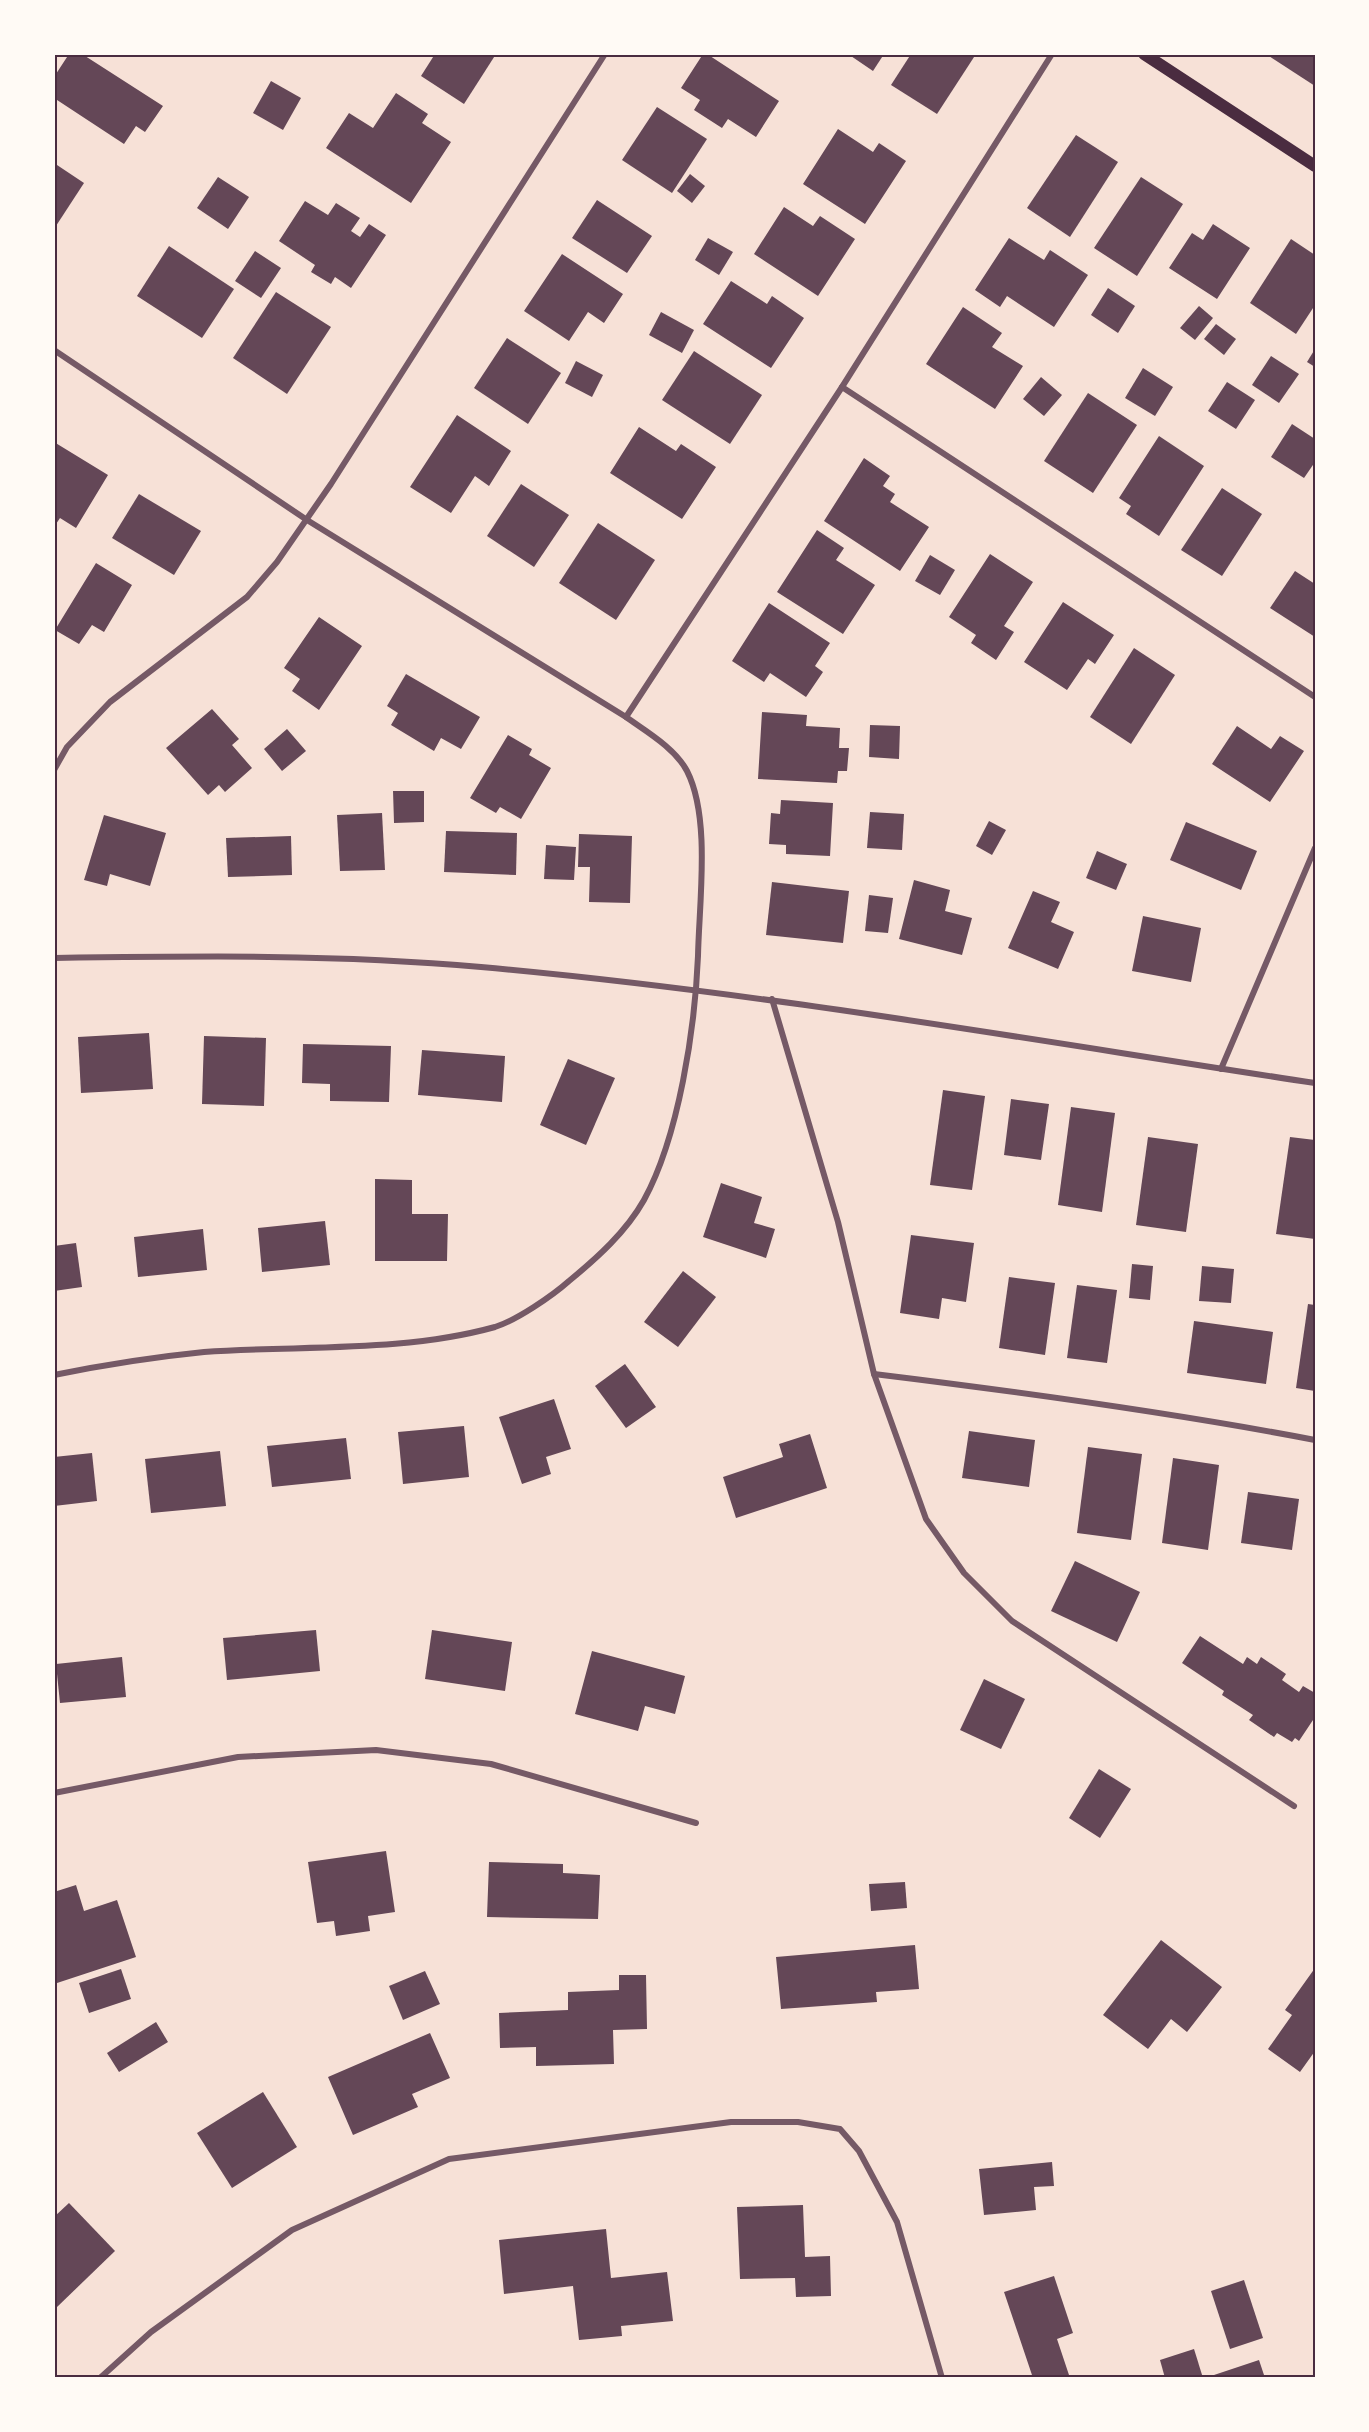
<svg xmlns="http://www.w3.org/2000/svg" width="1369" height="2432" font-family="Raleway,sans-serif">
<rect width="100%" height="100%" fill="#f7e1d7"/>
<g fill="#644757">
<path d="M69 54H82L163 106 145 132 136 126 124 144 54 98V77Z"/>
<path d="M435 54H496L464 104 421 76Z"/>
<path d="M703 54H707L779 101 756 137 728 119 722 128 694 110 700 100 681 88Z"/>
<path d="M848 54H884L873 71Z"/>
<path d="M911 54H976L937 114 891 85Z"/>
<path d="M1271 54H1315V86L1269 56Z"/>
<path d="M271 81 301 98 283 130 253 113Z"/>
<path d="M396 93 428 114 422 123 451 142 411 203 326 148 349 113 373 128Z"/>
<path d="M657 107 707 139 672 193 622 160Z"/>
<path d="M838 129 873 152 879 143 906 161 865 224 803 184Z"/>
<path d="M1076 135 1118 162 1070 237 1027 208Z"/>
<path d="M54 163 84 183 54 229Z"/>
<path d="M690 174 705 186 692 203 677 191Z"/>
<path d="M218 177 249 197 228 229 197 208Z"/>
<path d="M1141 177 1183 204 1137 276 1094 248Z"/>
<path d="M597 200 652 236 627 273 572 238Z"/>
<path d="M305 201 328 215 336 203 360 218 351 231 360 237 369 224 386 235 351 288 335 277 331 284 311 272 315 265 279 241Z"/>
<path d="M784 207 813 226 820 216 855 239 818 296 754 254Z"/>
<path d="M1213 224 1250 248 1217 299 1169 268 1192 233 1203 240Z"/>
<path d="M708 238 733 252 719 275 695 260Z"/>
<path d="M1009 238 1044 260 1050 250 1088 275 1054 327 1007 296 1000 307 975 290Z"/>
<path d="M1291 239 1315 255V305L1296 334 1250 303Z"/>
<path d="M169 246 234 289 202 338 137 296Z"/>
<path d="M255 251 281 268 261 298 235 281Z"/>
<path d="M562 254 623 294 604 323 588 312 569 341 524 311Z"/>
<path d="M731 281 767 304 772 296 804 318 771 368 703 324Z"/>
<path d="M1108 288 1135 306 1118 333 1091 315Z"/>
<path d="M276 292 331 327 287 394 233 358Z"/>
<path d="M1199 306 1213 318 1195 340 1180 328Z"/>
<path d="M963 307 1002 333 992 347 1023 366 995 409 926 364Z"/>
<path d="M661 312 694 330 682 353 649 335Z"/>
<path d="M1216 324 1236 339 1224 355 1204 339Z"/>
<path d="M507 338 561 373 528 424 474 388Z"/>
<path d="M1315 349V367L1307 362Z"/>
<path d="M694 351 762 395 730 444 662 400Z"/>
<path d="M1271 356 1299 374 1279 403 1252 385Z"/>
<path d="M576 361 603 375 592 397 565 383Z"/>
<path d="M1143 368 1173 387 1155 416 1125 398Z"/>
<path d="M1041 377 1062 395 1044 416 1023 399Z"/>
<path d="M1227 382 1255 400 1236 429 1208 411Z"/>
<path d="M1088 393 1137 425 1093 493 1044 461Z"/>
<path d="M457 415 511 451 489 486 475 476 451 513 410 487Z"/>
<path d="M1292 424 1315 439V462L1304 478 1271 457Z"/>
<path d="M639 427 676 451 681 444 716 467 682 519 610 473Z"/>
<path d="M1159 436 1204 466 1159 536 1126 514 1131 506 1119 498Z"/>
<path d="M54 442 108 475 76 528 60 518 54 527Z"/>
<path d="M864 458 890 476 883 486 895 494 890 502 929 527 900 571 824 521Z"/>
<path d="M521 484 569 515 534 567 487 536Z"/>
<path d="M1222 488 1262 514 1222 576 1181 550Z"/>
<path d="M139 494 201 531 174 575 112 538Z"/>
<path d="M598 523 655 560 616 620 559 583Z"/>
<path d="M817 530 844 548 836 560 875 585 843 634 777 592Z"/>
<path d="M990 554 1033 582 1004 626 1014 632 996 660 971 643 976 635 949 617Z"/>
<path d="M930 555 955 570 940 595 915 581Z"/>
<path d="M96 563 132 585 104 632 92 625 79 644 55 630Z"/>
<path d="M1295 571 1315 584V637L1270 608Z"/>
<path d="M1063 602 1114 635 1095 664 1088 659 1067 690 1024 662Z"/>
<path d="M769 603 830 643 815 666 823 672 806 697 770 673 764 682 732 661Z"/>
<path d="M319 617 362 646 319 710 292 691 300 679 284 668Z"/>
<path d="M1134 648 1175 675 1131 744 1090 717Z"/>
<path d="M406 674 480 717 461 749 441 738 434 751 391 725 398 713 387 706Z"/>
<path d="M212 709 239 739 232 745 252 768 225 792 219 785 208 795 166 748Z"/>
<path d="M762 712 807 715 806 726 840 728 839 748H849L847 771H838L837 783 758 779Z"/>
<path d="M870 725 900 726 899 759 869 757Z"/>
<path d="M1237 726 1271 749 1280 736 1304 751 1270 802 1212 764Z"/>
<path d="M287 729 306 751 282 771 264 749Z"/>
<path d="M508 735 532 749 529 755 551 768 521 819 500 807 496 813 470 798Z"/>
<path d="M393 791H424V822L394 823Z"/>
<path d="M781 800 833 803 830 856 786 854V845L769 844 771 813 780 814Z"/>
<path d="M870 812 904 814 902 850 867 848Z"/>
<path d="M382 813 385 870 340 871 337 815Z"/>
<path d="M104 815 166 833 150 886 110 874 107 886 84 880Z"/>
<path d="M989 821 1006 830 992 855 976 846Z"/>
<path d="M1186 822 1257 851 1241 890 1170 860Z"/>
<path d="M446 831 517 833 516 875 444 872Z"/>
<path d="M579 834 632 836 630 903 589 902 590 867H578Z"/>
<path d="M291 836 292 875 228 877 226 838Z"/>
<path d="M546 845 576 847 574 880 544 879Z"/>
<path d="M1097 851 1127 864 1116 890 1086 878Z"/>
<path d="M914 880 950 890 945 911 972 918 962 955 899 939Z"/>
<path d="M772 882 849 891 843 943 766 935Z"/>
<path d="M1033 891 1060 902 1051 922 1074 932 1058 969 1008 948Z"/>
<path d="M869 895 893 898 888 933 865 931Z"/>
<path d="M1143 916 1201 928 1191 982 1132 971Z"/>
<path d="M149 1033 153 1089 81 1093 78 1037Z"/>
<path d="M204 1036 266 1038 264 1106 202 1104Z"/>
<path d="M303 1044 391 1046 389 1102 330 1101V1084L302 1083Z"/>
<path d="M422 1050 505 1056 502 1102 418 1095Z"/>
<path d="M568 1059 615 1078 586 1145 540 1125Z"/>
<path d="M943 1090 985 1096 972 1190 930 1185Z"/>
<path d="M1011 1099 1049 1104 1041 1160 1004 1155Z"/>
<path d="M1071 1107 1115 1113 1102 1212 1058 1205Z"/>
<path d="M1148 1137 1198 1144 1186 1232 1136 1225Z"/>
<path d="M1290 1137 1315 1140V1239L1276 1234Z"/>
<path d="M375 1179 412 1180V1214H448L447 1261H375Z"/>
<path d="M721 1183 762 1197 754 1223 775 1229 766 1258 703 1237Z"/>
<path d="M325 1221 330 1265 262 1272 258 1228Z"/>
<path d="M203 1229 207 1270 138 1277 134 1237Z"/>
<path d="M911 1235 974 1243 966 1302 942 1298 939 1319 900 1313Z"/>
<path d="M76 1243 82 1287 54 1291V1246Z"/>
<path d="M1132 1264 1153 1266 1150 1300 1129 1298Z"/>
<path d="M1202 1266 1234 1269 1231 1303 1199 1301Z"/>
<path d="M683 1271 716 1297 678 1347 644 1322Z"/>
<path d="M1009 1277 1055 1283 1045 1355 999 1348Z"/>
<path d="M1077 1285 1117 1290 1107 1363 1067 1358Z"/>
<path d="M1308 1304 1315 1305V1391L1296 1388Z"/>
<path d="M1194 1321 1273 1332 1266 1384 1187 1373Z"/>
<path d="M625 1364 656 1407 626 1428 595 1386Z"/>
<path d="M554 1399 571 1449 546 1457 551 1474 522 1484 499 1417Z"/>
<path d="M464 1426 469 1477 403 1484 398 1432Z"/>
<path d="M969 1431 1035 1440 1029 1487 962 1478Z"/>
<path d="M810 1434 827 1488 736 1518 723 1477 783 1457 779 1444Z"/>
<path d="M346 1438 351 1479 272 1487 267 1446Z"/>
<path d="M1088 1447 1142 1454 1131 1540 1077 1533Z"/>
<path d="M220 1451 226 1506 151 1513 145 1459Z"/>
<path d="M92 1453 97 1501 54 1506V1457Z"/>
<path d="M1173 1458 1219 1465 1208 1550 1162 1543Z"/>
<path d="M1248 1492 1299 1499 1292 1550 1241 1543Z"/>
<path d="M1075 1561 1140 1592 1117 1642 1051 1611Z"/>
<path d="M316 1630 320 1671 227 1680 223 1638Z"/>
<path d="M432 1630 512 1642 505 1691 425 1679Z"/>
<path d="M1200 1636 1243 1664 1247 1657 1257 1664 1261 1657 1286 1674 1282 1680 1299 1692 1303 1686 1315 1693V1717L1299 1741 1295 1738 1292 1742 1277 1733 1274 1737 1249 1720 1253 1715 1222 1695 1224 1691 1182 1663Z"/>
<path d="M592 1651 685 1676 675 1714 645 1706 638 1731 575 1714Z"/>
<path d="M122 1657 126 1697 60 1703 56 1664Z"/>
<path d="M984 1679 1025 1699 1001 1749 960 1730Z"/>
<path d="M1099 1769 1131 1789 1100 1838 1069 1818Z"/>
<path d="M386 1851 395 1912 368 1916 370 1931 336 1936 334 1921 317 1923 308 1862Z"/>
<path d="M489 1862 563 1864V1873L600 1875 598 1919 487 1917Z"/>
<path d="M905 1882 907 1908 871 1911 869 1884Z"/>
<path d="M76 1885 84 1911 117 1900 136 1957 54 1984V1892Z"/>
<path d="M1161 1940 1222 1987 1187 2032 1171 2019 1148 2049 1103 2015Z"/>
<path d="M915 1945 919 1989 876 1992 877 2002 781 2009 776 1957Z"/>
<path d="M1315 1968V2051L1300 2072 1268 2049 1292 2015 1285 2010Z"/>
<path d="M121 1969 131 1999 89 2013 79 1983Z"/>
<path d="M425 1971 440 2004 403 2020 389 1986Z"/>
<path d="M619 1975H646L647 2029 613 2030 614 2064 536 2066V2047L500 2048 499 2013 568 2010V1992L619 1990Z"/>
<path d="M156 2022 168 2042 119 2072 107 2053Z"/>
<path d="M430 2033 450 2078 412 2094 418 2107 353 2135 328 2077Z"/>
<path d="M263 2092 297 2147 232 2188 197 2133Z"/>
<path d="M1052 2162 1054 2186 1034 2187 1036 2210 984 2215 979 2169Z"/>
<path d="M69 2203 115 2251 56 2308 54 2306V2217Z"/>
<path d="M803 2205 805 2257 830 2256 831 2296 796 2297 795 2278 740 2279 737 2207Z"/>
<path d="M606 2229 611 2278 667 2272 673 2321 621 2326 622 2336 579 2340 573 2286 504 2294 499 2240Z"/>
<path d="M1054 2276 1073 2333 1057 2339 1070 2378H1033L1004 2292Z"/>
<path d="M1244 2280 1263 2338 1230 2349 1211 2291Z"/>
<path d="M1194 2349 1203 2378H1165L1160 2360Z"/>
<path d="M1259 2360 1265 2378H1205Z"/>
</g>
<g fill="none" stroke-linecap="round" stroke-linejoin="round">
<g stroke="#755966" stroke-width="6">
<path d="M54 350 307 520 626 717C647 732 675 748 687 771 711 818 699 903 698 956 695 1028 679 1136 644 1200 626 1232 597 1258 569 1281 552 1296 517 1320 495 1327 401 1353 301 1345 204 1352 154 1357 103 1365 54 1375"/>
<path d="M842 387 1315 697"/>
<path d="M626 717 842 387 1052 54"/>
<path d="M54 770 67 747 110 702 247 597 277 562 331 484 605 54"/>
<path d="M54 958C197 956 339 954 481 967 761 992 1037 1041 1315 1083"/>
<path d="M772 999 838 1222 874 1374 926 1519 964 1573 1012 1621 1294 1806"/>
<path d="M1221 1069 1315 848"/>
<path d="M874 1374C1021 1392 1169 1412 1315 1440"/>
<path d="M54 1793 238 1757 376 1750 491 1764 696 1823"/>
<path d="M100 2378 151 2332 292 2230 449 2159 731 2122H798L840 2129 859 2151 897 2222 942 2378"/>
</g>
<path stroke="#4a2c40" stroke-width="12" d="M1144 54 1315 166"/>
</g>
<rect width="1369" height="2432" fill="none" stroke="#fffaf5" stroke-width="111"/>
<rect x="56" y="56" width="1258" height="2320" fill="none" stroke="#4a2c40" stroke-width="2"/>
</svg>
